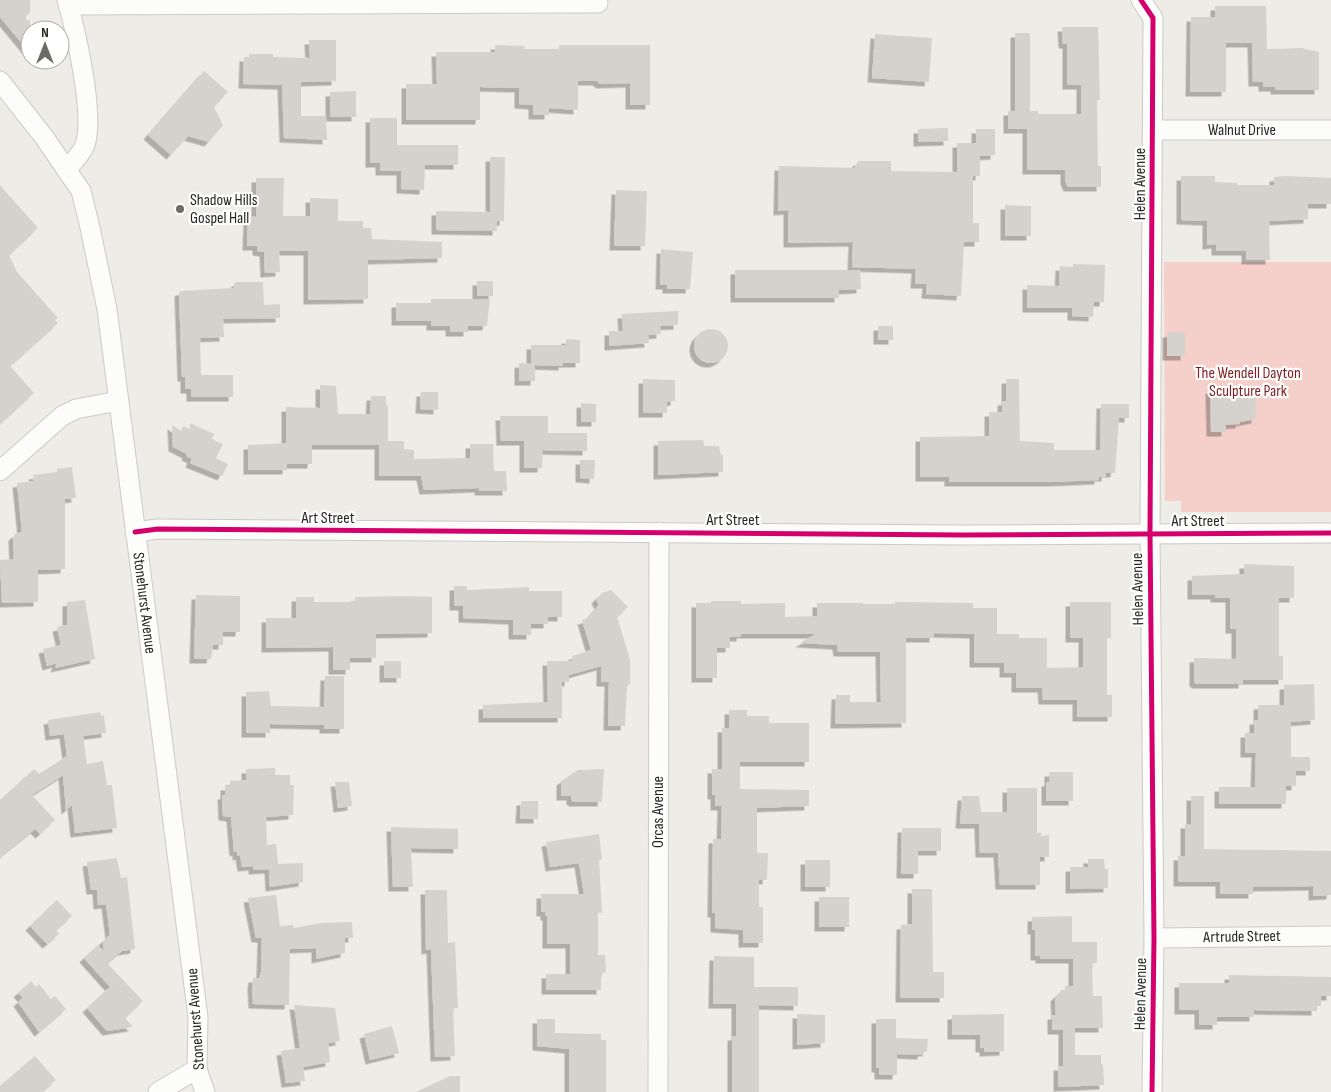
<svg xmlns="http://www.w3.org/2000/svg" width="1331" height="1092" font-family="'Sofia Sans Condensed',sans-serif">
<defs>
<filter id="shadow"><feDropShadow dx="-4.5" dy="4.5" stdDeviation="0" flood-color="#0004"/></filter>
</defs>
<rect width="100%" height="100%" fill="#eeece6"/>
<path fill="#f5cfc9" d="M1164 262H1331V512H1181V501H1165Z"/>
<g fill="#d5d2ce" filter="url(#shadow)">
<path d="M0 0H30V13L25 17 28 21 30 19V53L0 17Z"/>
<path d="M1215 6H1266L1267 49 1301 48 1319 52V90H1275V87H1263V82H1253L1252 43H1226V92H1190L1191 17H1215Z"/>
<path d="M1062 27H1098L1100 100H1097L1098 166H1101V187H1068L1065 180V170H1027V129H1008V111H1015V33H1030V111H1038V114H1081V85H1067V44H1063Z"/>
<path d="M875 34 932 38 929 82 872 78Z"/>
<path d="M309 40H336V81L301 82V116H326L327 140 284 138 282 85 243 84 244 57H249V54H273V57L310 58Z"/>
<path d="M495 45 525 46 524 49H559V45H650V105H630V83L601 84 597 81H578V110L549 108V115H533V105L519 104V88L480 87V120H406V84H437L436 52H495Z"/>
<path d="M204 71 228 92 214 107 223 125 209 142 188 136 171 155 148 135Z"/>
<path d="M356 91V117H330V92Z"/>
<path d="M370 118H397V145H458V165H425L424 190 401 189V171H380V163H370Z"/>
<path d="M948 128V141L918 142V129Z"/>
<path d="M976 129H995V155L980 156V176H973V223H979V242H964L961 296 926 294 927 284H915L916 269 852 267 853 242 788 243V210L778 211 779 166 854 168 858 161H891V171L957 172V143H976Z"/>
<path d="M490 157H505L504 221H497V231L436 230V211L490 212Z"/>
<path d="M1181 176H1215V182L1237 183V185H1274V177L1288 176 1331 178V204H1308V219L1269 221 1270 260H1246V251H1216V244L1207 245V221L1181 220Z"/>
<path d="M256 178H284L283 216H310V198L338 199V221H363V228H371L372 239 442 242V258L368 260V299L308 300V251H279L280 272 265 273 264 252 257 251V246H247L248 216 256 217Z"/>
<path d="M0 185 38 228 9 255 17 272 58 318 55 320 58 323 10 366 34 393 0 424Z"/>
<path d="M616 190 647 191 645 246H614Z"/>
<path d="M1005 205 1031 206V236H1005Z"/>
<path d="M661 249 693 252 690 289H667V285H660Z"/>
<path d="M1073 264 1105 265 1104 302H1094L1093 317 1072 316V308H1027V285L1059 286 1060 266 1073 267Z"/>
<path d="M735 270H860L861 289 839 290V298H735Z"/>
<rect x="477" y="281" width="16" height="15"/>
<path d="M237 282H263L264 305 280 304V318L223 319 224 337 200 338 201 375H233V397H191V389H185V377H182L179 293 180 291 234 288V284Z"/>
<path d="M431 299H490L487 326H468V332H450V326H431V321H396V303H431Z"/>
<path d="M678 311V325L660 326 661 334 648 335 649 343 609 346V331H623L622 314Z"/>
<rect x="878" y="326" width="15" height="14"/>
<circle cx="711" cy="346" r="17"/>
<path d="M1185 332V356H1167V333Z"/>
<path d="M566 339 580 340V363H563V366L535 365V381H519V363L531 364V345H566Z"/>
<path d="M643 379 675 380V401L667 402V413H643Z"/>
<path d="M1006 379H1019L1020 441 1054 443V450H1100L1101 404H1129V418H1119L1115 473H1106V477H1099V480L1053 482H949V477H920V437L989 436V412H1002V401H1006Z"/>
<path d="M320 385 336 386 338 414H370L371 396H386V405H388V441H404V449L414 450V459L470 458V444H493L494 471H506L507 491H479V488L424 490 421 476H379V445H312V464H287V470H248V445L286 443V407L320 408Z"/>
<path d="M1210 389 1255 390 1256 419 1240 422V424L1226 425V432H1211Z"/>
<path d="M421 392H438V410L420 409Z"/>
<path d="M581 403 596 404V422H581Z"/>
<path d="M500 416H548V433H587V451L543 450 542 468H524V441H501Z"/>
<path d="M190 423 214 434 212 439 223 444 216 458 228 464 222 476 190 463 192 459 186 456 187 454 173 447 172 425 181 431 183 426 190 430Z"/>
<path d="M703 440 704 446H719L721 455H723V472L658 475V441Z"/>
<path d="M580 460H595L594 479 580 478Z"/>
<path d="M72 467 76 498 65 499V569L38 570V602L2 603 0 560 14 559 13 537 15 534 22 532 17 483 34 481 33 475 57 472V469Z"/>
<path d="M1244 564 1294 566V598H1279V656H1283V680H1243V684H1197L1194 682V658L1236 659V629H1230V598H1215V595H1192V576L1244 574Z"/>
<path d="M454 586H467V590L529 587V591H562V617H548V624H531V635H513V620L463 618V606H454Z"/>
<path d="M611 590 628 607 617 617 630 659V684L627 686 625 726H608L609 682H601V666L569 675V682H562V718H483V705L548 702 547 661H573L572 656 591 650 582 620 587 619 599 605 596 599 602 593Z"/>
<path d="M196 595 240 596V632H223V645H213L211 659H194Z"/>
<path d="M401 596 432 597V633L376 634V658H350V670H333V647L266 648V618H296V597H314V602H355V597Z"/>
<path d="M85 600 95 659 55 668 57 663 47 666 43 649 61 645 57 627 67 625V602Z"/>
<path d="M711 601H741V604L785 603V617L817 616V603H863V604H895V602L973 603V608H997V634H1019V638H1047V668L1083 667V638H1070V602H1111V638H1107V695H1112V717H1077V700H1043L1042 688H1016V673H1004V663H974V634L934 633V638H906V723L835 724 836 695H850V702H881L880 652H838L837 645 800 643 816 634H741V637H730V648H717V678H696V603H711Z"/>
<rect x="384" y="661" width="17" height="17"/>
<path d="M325 676H344V729H324V725L270 724V733H246V692L269 691 271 706 324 707Z"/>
<path d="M1314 684 1315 720 1291 722V757H1310V771H1296V786H1286V804H1219V787H1255L1256 753H1245V733H1254V720H1258V705H1284V685Z"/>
<path d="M729 710H747V716H769V723H809V762H740V789L809 790V806L757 808V853H768L767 880H759V907H763V943H743V930L715 928V913H712L713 839H721L722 806H715V795H712V769H722V728H729Z"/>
<path d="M100 712 101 716 104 715 106 733 83 736 87 764 103 761 107 785H112L117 828 75 833 72 805 66 810 63 775 32 795 55 820 40 834 35 829 0 857V800L34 769 39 774 67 756 64 734 50 736 48 720Z"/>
<path d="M275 768V775H290V785H294L293 815 266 817 267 845 276 844 278 864 303 863V882L270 887 269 869 253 870V866L242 867 240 855 237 856V851L234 852 231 817 223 816 222 795H225V786H230V781L246 780V769Z"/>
<path d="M604 769 602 802H574L571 800V796H561V781L578 770Z"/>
<path d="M1049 772H1073V801H1046V782H1049Z"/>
<path d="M335 782H349L352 806 338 808Z"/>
<path d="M1007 788H1037V833L1041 832V836L1049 835V857H1040V885H1000L998 853H980L979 824H960L962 796H979L981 812H1007Z"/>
<path d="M1191 796H1204V849L1331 851V895L1313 896V886L1253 887V894H1220V882H1178V856H1185V824H1191Z"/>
<path d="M521 801H538V819H520Z"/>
<path d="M391 827 458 829V849L411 848 413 887H393Z"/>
<path d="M902 828H941V851H918V874H901Z"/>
<path d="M599 834 602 859 599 860 602 913H598V955H605L606 972 601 974V990H546V974H570V944H547V916H545V912H541V894H584L579 863 550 867 546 842Z"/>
<path d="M117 858 121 878 127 877 135 949 122 951 107 963 143 1001 125 1018 133 1027 107 1031 87 1008 110 987 84 958 98 945 104 952 103 941 110 935 106 904 98 905 97 890H91L87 862Z"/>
<path d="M1088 859H1104L1105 869H1108V888L1070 889V867H1088Z"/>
<rect x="805" y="860" width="25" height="27"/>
<path d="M912 889H932L933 972H944V998H900L901 925 912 924Z"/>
<path d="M425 890H447L448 943 455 942 458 1008H453L455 1056 435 1057 431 949 426 950Z"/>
<path d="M276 895 280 926 293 925 294 928 321 923 352 922 353 938H345V953L316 959V948L290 949 289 1005 253 1004 252 984 253 978H259L261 972 262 938H256L248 898Z"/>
<rect x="819" y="897" width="30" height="30"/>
<path d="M57 900 72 916 56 930 59 934 47 944 30 926Z"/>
<path d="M1072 916V942H1097V963H1092L1093 996H1102L1103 1028H1075V1055H1101V1064H1103L1104 1085 1058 1087V1066H1063V1030H1052V1015H1056L1055 997 1062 990H1065V986H1073V959H1040V956H1035V930H1032V917Z"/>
<path d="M714 956 754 957V987H798V1006L759 1005V1092H732V1036H736V1004H713Z"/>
<path d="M1229 975 1331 977V996H1321V1006H1316V1011L1254 1010V1017H1217V1025H1199V1010H1179V983H1229Z"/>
<path d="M31 981 36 987 39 984 51 999 55 996 66 1009 39 1032 18 1002 23 998 18 993Z"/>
<path d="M294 1005 335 1008 340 1041 328 1043 330 1062 303 1067 305 1081 286 1083 281 1051 300 1048Z"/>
<path d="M797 1014 825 1015V1043L797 1045Z"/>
<path d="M1004 1014V1051L984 1052V1048H980V1035H952V1015Z"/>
<path d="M537 1019H555V1033L601 1034V1040H606V1092H569V1049L537 1046Z"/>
<path d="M876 1019H896V1038L928 1039 927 1052H922V1055L897 1054V1075H879V1068H876Z"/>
<path d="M392 1026 399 1053 370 1060 364 1034Z"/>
<path d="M35 1056 56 1080 42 1092H0V1086Z"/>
<path d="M450 1076H460V1092H416Z"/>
</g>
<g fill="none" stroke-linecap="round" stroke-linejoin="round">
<defs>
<g id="minor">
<path d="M1141 0 1153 18 1150 533 1154 938 1152 1092"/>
<path d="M68 5 598 3"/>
<path d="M0 81 44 137 81 191 89 223 107 309 198 1017 197 1069 205 1092"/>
<path d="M1153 130H1331"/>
<path d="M67 169C73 162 82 153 85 145 95 115 76 32 67 0"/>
<path d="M0 471 62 416 76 409 118 401"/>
<path d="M135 532 158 529 963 535 1331 533"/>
<path d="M1154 938 1331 936"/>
<path d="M158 1092 197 1069"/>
<path d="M658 1092 659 532"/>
</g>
</defs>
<use href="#minor" stroke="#cccac6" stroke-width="21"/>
<use href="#minor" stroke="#fcfcfb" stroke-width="19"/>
<defs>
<g id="cycleway">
<path d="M1141 0 1153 18 1150 533 1154 938 1152 1092"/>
<path d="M135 532 158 529 963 535 1331 533"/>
</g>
</defs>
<use href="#cycleway" stroke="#fff" stroke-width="8"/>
<use href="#cycleway" stroke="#d6006c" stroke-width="5"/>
</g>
<circle fill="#6c6b65" stroke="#fff" stroke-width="2" cx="180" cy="209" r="5"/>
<g text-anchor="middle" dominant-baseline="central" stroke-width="4.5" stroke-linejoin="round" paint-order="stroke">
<g font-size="16" fill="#262520" stroke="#fff">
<text x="1242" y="130">Walnut Drive</text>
<text transform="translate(1140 184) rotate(-90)">Helen Avenue</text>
<text x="328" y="518">Art Street</text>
<text x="733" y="520">Art Street</text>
<text x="1198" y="521">Art Street</text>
<text transform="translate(1138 589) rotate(-91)">Helen Avenue</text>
<text transform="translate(144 603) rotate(83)">Stonehurst Avenue</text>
<text transform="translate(658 812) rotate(-90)">Orcas Avenue</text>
<text transform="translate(1242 937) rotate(-1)">Artrude Street</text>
<text transform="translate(1141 994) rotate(-89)">Helen Avenue</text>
<text transform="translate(196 1019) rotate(-94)">Stonehurst Avenue</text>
</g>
<g font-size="16" fill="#262520" stroke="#fff" text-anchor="start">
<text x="190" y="200">Shadow Hills<tspan x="190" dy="18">Gospel Hall</tspan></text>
</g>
<g font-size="16" fill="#821d1f" stroke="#fff">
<text x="1248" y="373">The Wendell Dayton<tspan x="1248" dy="18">Sculpture Park</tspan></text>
</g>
</g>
<g transform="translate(45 45)"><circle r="24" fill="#ffffff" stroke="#a8a8a6"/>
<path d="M0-4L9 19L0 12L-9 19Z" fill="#6c6b65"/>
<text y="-8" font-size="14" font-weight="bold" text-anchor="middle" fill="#262520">N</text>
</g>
</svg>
